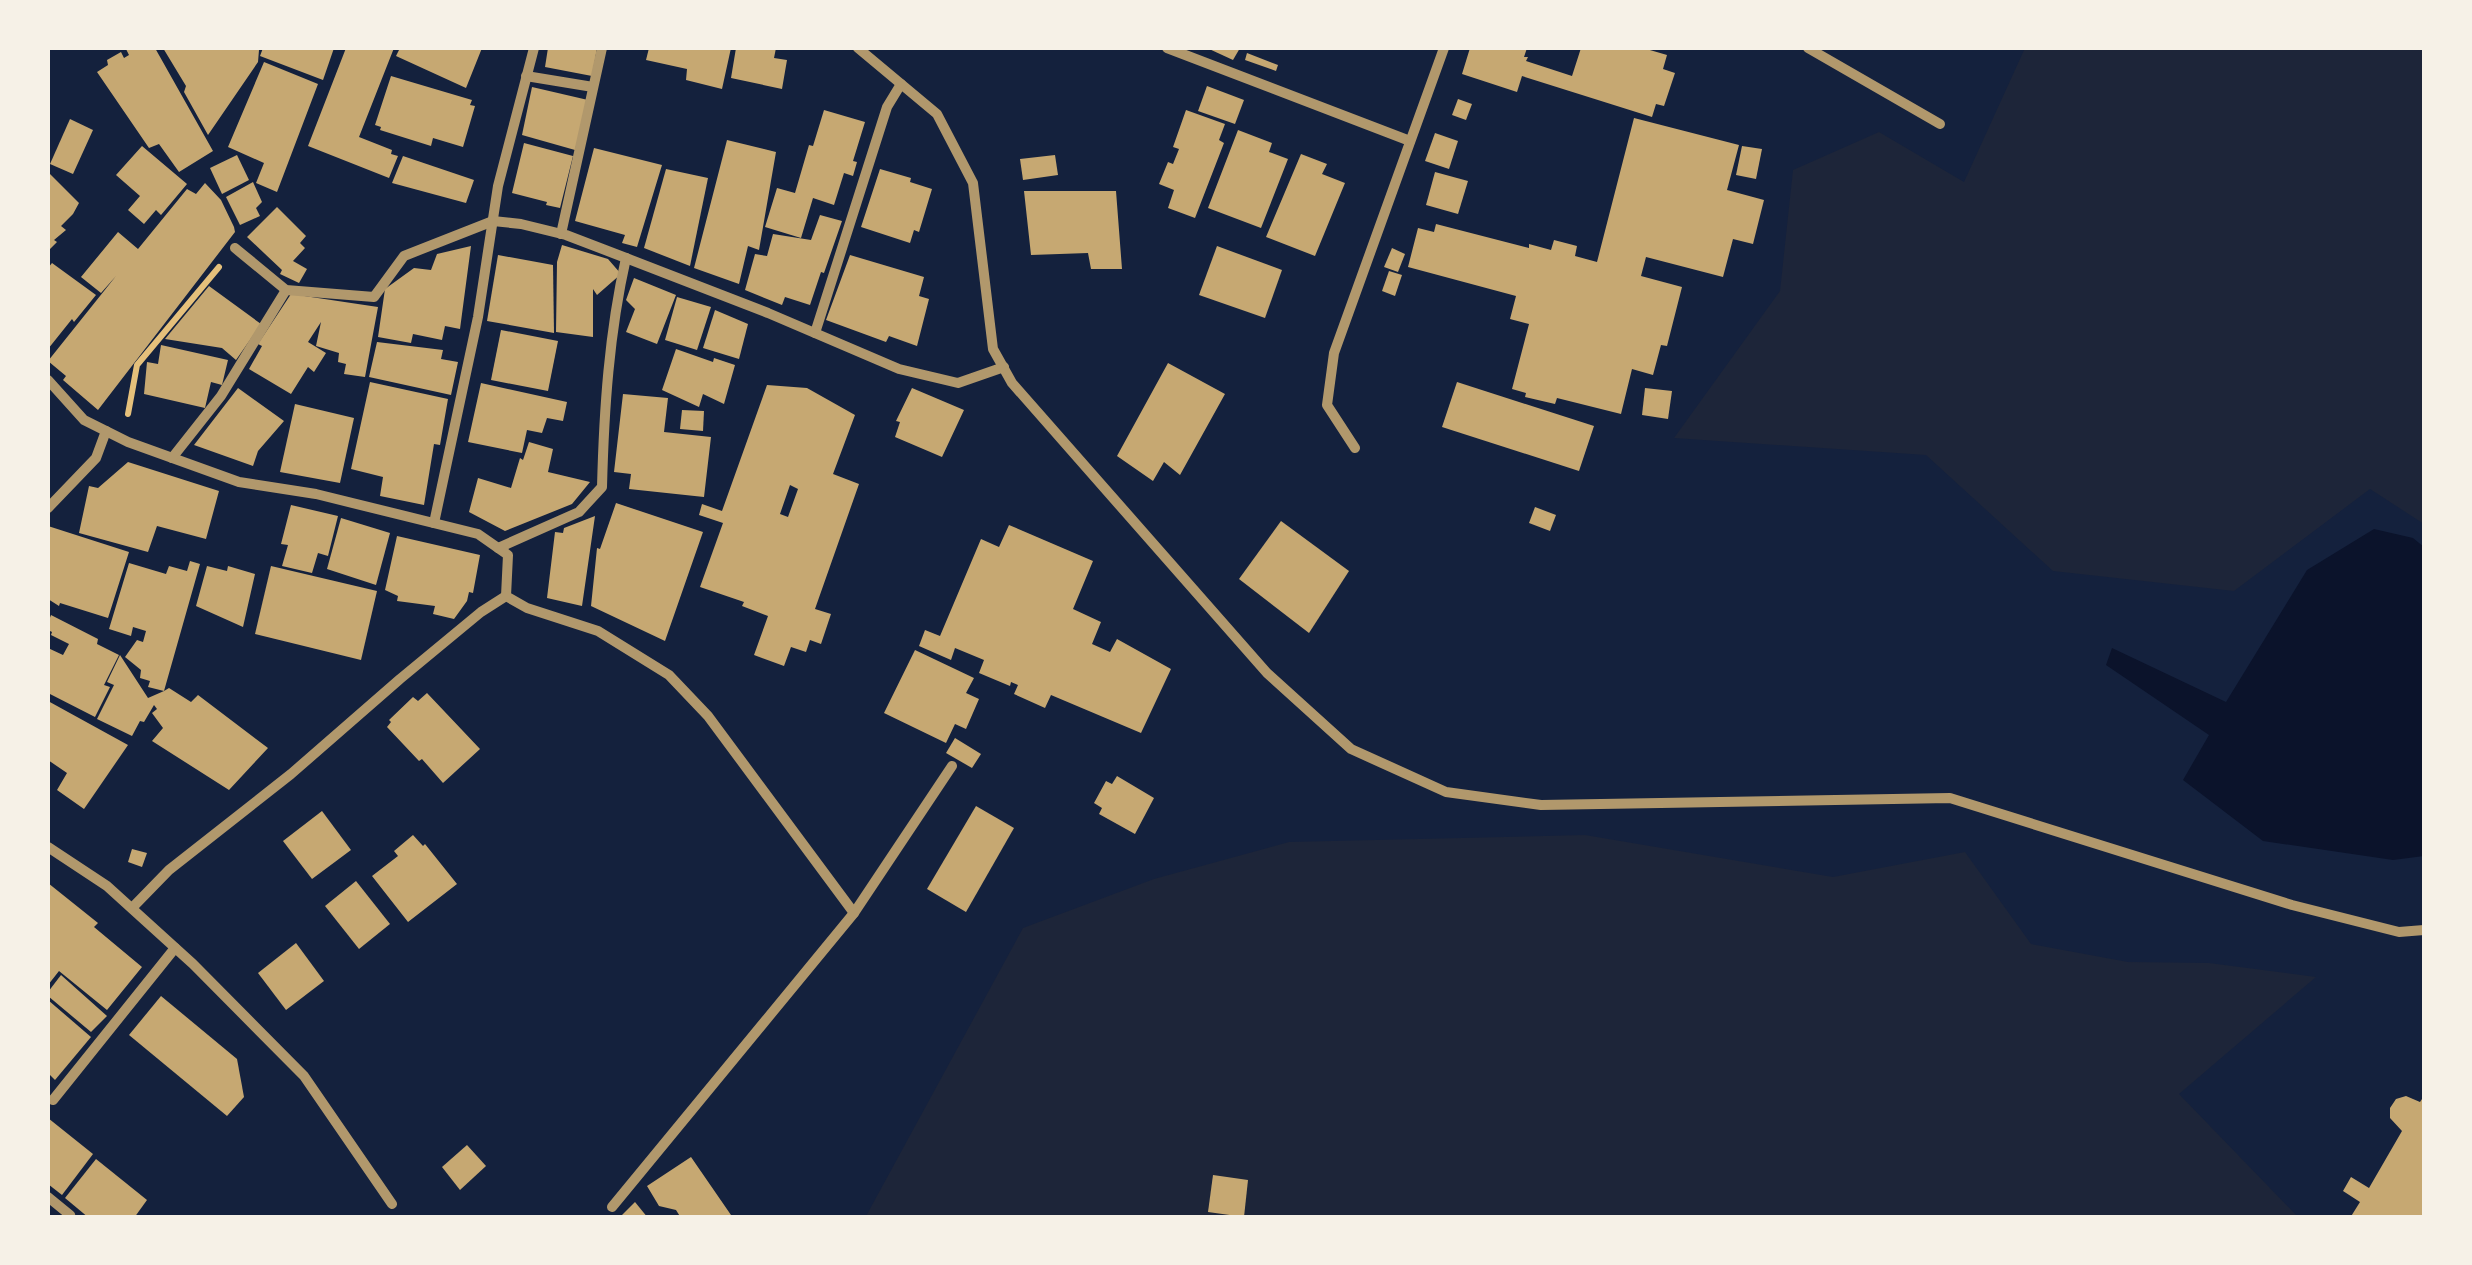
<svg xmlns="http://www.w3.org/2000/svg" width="2472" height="1265" font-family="Barlow,sans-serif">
<rect width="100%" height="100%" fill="#14213d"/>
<g fill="#1d2539">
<path d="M2025 48H2424V524L2370 489 2234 591 2053 571 1926 455 1674 438 1780 291 1793 170 1879 132 1964 182Z"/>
<path d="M1585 835 1833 877 1965 852 2031 944 2128 962 2209 963 2316 977 2179 1094 2298 1217 865 1218 1023 928 1154 879 1289 842Z"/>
</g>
<path fill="#0b132b" d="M2374 529 2413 538 2424 547V856L2393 860 2263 841 2183 780 2209 735 2106 665 2112 648 2226 702 2307 570Z"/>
<g fill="#c6a872" fill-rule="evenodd">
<path d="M130 48H155L213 151 179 172 159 144 149 148 97 72 108 65 107 60 121 52 124 58 129 55 126 49Z"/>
<path d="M163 48H257L259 50 258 62 208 135 184 92 186 86Z"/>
<path d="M263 48H334L323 80 260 56Z"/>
<path d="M346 48H394L359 137 392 150 391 154 398 156 389 178 308 146Z"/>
<path d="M400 48H482L466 88 396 56Z"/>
<path d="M548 48H597L592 76 545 67Z"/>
<path d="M649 48H731L722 89 686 80 687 69 646 60Z"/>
<path d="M736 48H776L774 58 787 60 782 89 731 78Z"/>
<path d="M1207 48H1240L1233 60Z"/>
<path d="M1470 48H1527L1524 57H1528L1526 61 1572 76 1581 48H1643L1667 55 1663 69 1675 73 1664 106 1656 104 1652 117 1522 76 1517 92 1462 74Z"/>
<path d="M1247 53 1278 65 1276 71 1245 60Z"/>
<path d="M264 62 318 84 277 192 256 183 264 163 228 147Z"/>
<path d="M391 76 472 100 470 105 475 106 463 147 433 138 431 146 380 130 381 127 375 125Z"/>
<path d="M1207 86 1244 100 1235 124 1198 111Z"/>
<path d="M532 87 588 100 575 150 522 135Z"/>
<path d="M1458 99 1472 104 1466 120 1452 115Z"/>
<path d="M824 110 865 122 853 161 857 162 853 176 844 173 834 205 813 198 801 238 765 227 777 188 795 193 809 145 813 146Z"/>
<path d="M1186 110 1225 124 1219 140 1224 143 1195 218 1168 208 1174 190 1159 184 1168 162 1173 164 1179 149 1173 147Z"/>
<path d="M1634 118 1739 145 1727 190 1764 200 1753 244 1733 239 1723 277 1646 257 1641 276 1682 287 1667 346 1661 345 1653 375 1632 369 1621 414 1557 398 1555 404 1525 397 1526 393 1512 389 1529 324 1510 319 1516 296 1408 267 1418 228 1434 232 1436 224 1529 248V244L1551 250 1554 240 1577 246 1575 256 1597 262Z"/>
<path d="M70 119 93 130 73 174 50 164Z"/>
<path d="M1238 130 1272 143 1269 152 1288 159 1261 228 1208 208Z"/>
<path d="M1435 133 1458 141 1449 169 1425 161Z"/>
<path d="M727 140 776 152 759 250 748 246 739 284 694 268Z"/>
<path d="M524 143 573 156 560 208 546 205 547 202 512 193Z"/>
<path d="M142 146 187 184 161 215 156 210 144 224 128 210 140 196 116 175Z"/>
<path d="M1742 146 1762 149 1756 179 1736 175Z"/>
<path d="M594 148 662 165 637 247 622 243 625 235 575 221Z"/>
<path d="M1301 154 1327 164 1322 174 1345 183 1315 256 1266 237Z"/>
<path d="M237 155 249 180 222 194 210 168Z"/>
<path d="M1055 155 1058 175 1023 180 1020 159Z"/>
<path d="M403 156 474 180 466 203 392 183Z"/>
<path d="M666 169 708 178 690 266 644 248Z"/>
<path d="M880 169 911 178 910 182 932 189 919 232 914 230 910 243 861 227Z"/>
<path d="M1435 172 1468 181 1458 214 1426 205Z"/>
<path d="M50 174 79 203 73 214 61 226 66 230 54 240 57 242 48 251V176Z"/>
<path d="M253 182 262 202 256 208 260 216 240 225 226 197Z"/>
<path d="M205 183 221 200 234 227 235 232 98 410 63 380 66 376 48 361 116 276 101 293 81 277 118 232 138 249 187 189 196 194Z"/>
<path d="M1024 191H1116L1122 269H1091L1088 253 1031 255Z"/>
<path d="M277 207 306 236 300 243 305 248 293 261 307 269 299 283 280 274 282 270 247 237Z"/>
<path d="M820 215 842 221 824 273 821 272 810 305 785 297 782 305 745 290 755 254 767 256 773 234 811 240Z"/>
<path d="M562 245 608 259 621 274 597 295 593 289V337L556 332 557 262Z"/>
<path d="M471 246 460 329 445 326 442 340 413 334 411 343 378 337 385 289 414 268 431 270 437 254Z"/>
<path d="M1217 246 1282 270 1265 318 1199 295Z"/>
<path d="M1392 248 1405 254 1398 272 1384 267Z"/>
<path d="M498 255 553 265 554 333 487 321Z"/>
<path d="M850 255 924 277 919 296 929 299 917 346 889 336 886 342 826 320Z"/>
<path d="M52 263 96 295 74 322 72 319 48 349V268Z"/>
<path d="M1389 271 1402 275 1395 296 1382 291Z"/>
<path d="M634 278 676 295 657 344 626 332 635 309 626 300Z"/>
<path d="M209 286 261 324 236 360 222 348 165 339Z"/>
<path d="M291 294 378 307 365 377 344 374 346 364 338 362 339 353 316 346 321 322 308 342 326 353 314 372 308 367 291 394 249 369 262 346 258 344Z"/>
<path d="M677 297 711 307 697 350 665 340Z"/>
<path d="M715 310 748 324 739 359 703 348Z"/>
<path d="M501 330 558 341 548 391 491 380Z"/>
<path d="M377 342 443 350 441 359 458 362 451 395 369 377Z"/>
<path d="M161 345 228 360 222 385 211 382 205 408 144 394 147 362 158 364Z"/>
<path d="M676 349 713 362 714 358 735 365 724 404 703 394 699 407 662 390Z"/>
<path d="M1168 363 1225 394 1180 475 1164 462 1153 481 1117 456Z"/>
<path d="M370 382 448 399 440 445 434 444 424 505 380 496 383 477 351 469Z"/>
<path d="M1457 382 1594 426 1579 471 1442 427Z"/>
<path d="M481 383 567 402 563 421 547 418 542 433 527 430 522 453 468 442Z"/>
<path d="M767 385 807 388 855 415 833 474 859 484 815 609 831 614 821 644 810 640 806 652 791 647 784 666 754 655 768 616 742 606 744 602 700 587 723 523 699 515 702 504 722 511ZM790 485 798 489 788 517 780 514Z"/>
<path d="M238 388 284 421 258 451 253 466 194 445Z"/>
<path d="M912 388 964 410 942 457 895 437 900 422 896 421Z"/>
<path d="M1645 388 1672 391 1668 419 1642 415Z"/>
<path d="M623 394 668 398 664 432 711 437 704 497 629 489 631 474 614 472Z"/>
<path d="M295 404 354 418 340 483 280 472Z"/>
<path d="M682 410 704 411 703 431 680 429Z"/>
<path d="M529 442 553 449 548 472 590 482 572 504 505 531 469 512 478 478 511 488 520 458 523 460Z"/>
<path d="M128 462 219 491 206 539 157 526 148 552 79 533 89 486 98 488Z"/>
<path d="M616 503 703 532 665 641 591 606 597 548 600 549Z"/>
<path d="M291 505 338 516 328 556 318 553 312 573 282 566 288 545 281 544Z"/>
<path d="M1535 507 1556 515 1550 531 1529 523Z"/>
<path d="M595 516 582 606 547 598 555 532 563 533 564 528Z"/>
<path d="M341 518 390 533 376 585 327 569Z"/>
<path d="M1281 521 1349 571 1309 633 1239 579Z"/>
<path d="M1009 525 1093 561 1073 609 1101 622 1092 644 1110 652 1117 639 1171 669 1141 733 1051 695 1045 708 1014 694 1018 685 1011 682 1010 686 979 673 984 660 955 648 951 660 919 646 925 630 940 636 981 539 999 547Z"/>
<path d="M48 526 129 552 108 618 60 603 59 606 48 599Z"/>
<path d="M397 536 480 555 473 593 469 592 467 601 454 619 433 614 435 606 397 601 398 596 385 590Z"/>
<path d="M190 561 200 564 164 691 169 688 191 702 198 695 268 748 229 790 152 741 163 728 152 713 157 709 154 705 144 722 140 721 132 736 97 719 114 685 107 682 120 655 148 698 164 691 148 687 150 681 140 678 141 670 125 657 137 640 143 642 146 631 133 627 131 636 109 629 129 563 166 574 169 566 187 571Z"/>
<path d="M207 566 227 571 228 566 255 574 243 627 196 606Z"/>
<path d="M271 566 377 591 361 660 255 634Z"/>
<path d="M51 615 98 639 97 644 119 655 104 685 110 687 95 717 48 693V648L63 655 69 644 51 635 52 632 48 630V623Z"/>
<path d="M915 650 974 678 966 693 979 699 966 729 955 724 946 743 884 713Z"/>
<path d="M427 693 480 749 443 783 422 759 419 761 387 727 391 722 389 720 413 697 418 701Z"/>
<path d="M48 701 128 745 84 809 57 790 67 773 48 760Z"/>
<path d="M955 738 981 754 972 768 946 753Z"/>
<path d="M1117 776 1154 798 1135 834 1099 814 1102 808 1094 803 1106 781 1112 784Z"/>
<path d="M976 806 1014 828 966 912 927 889Z"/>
<path d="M322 811 351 850 312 879 283 841Z"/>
<path d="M413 835 423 846 425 844 457 884 408 922 372 876 398 856 394 851Z"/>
<path d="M132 849 147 853 142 867 128 862Z"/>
<path d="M356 881 390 924 359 949 325 906Z"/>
<path d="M48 883 98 923 94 927 142 967 107 1010 59 971 48 985Z"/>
<path d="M296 943 324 981 286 1010 258 973Z"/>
<path d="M61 975 107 1016 91 1032 48 996V992Z"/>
<path d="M161 996 237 1059 244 1097 227 1116 129 1035Z"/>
<path d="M48 1000 91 1037 55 1080 48 1073Z"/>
<path d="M2406 1096 2420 1102 2424 1096V1218H2350L2360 1202 2343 1191 2351 1177 2369 1188 2402 1131 2390 1118V1108L2396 1099Z"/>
<path d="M48 1118 93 1154 62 1195 48 1184Z"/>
<path d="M467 1145 486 1166 460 1190 442 1167Z"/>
<path d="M691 1157 731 1215 728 1218H681L676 1210 659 1206 647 1186Z"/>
<path d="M96 1159 147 1200 134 1218H89L65 1198Z"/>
<path d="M1213 1175 1248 1180 1244 1217 1208 1212Z"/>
<path d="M635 1202 648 1218H619Z"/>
</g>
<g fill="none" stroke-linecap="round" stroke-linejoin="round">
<path stroke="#e5c07b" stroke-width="6" d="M128 414 137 365 219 267"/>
<g stroke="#b1986c" stroke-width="10">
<path d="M858 48 937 114 973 183 993 349 1012 383 1267 673 1351 749 1446 792 1541 805 1950 798 2292 905 2399 932 2424 930"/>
<path d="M1167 48 1410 141"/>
<path d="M1808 48 1940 124"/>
<path d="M526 76 593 87"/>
<path d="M561 234 602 48"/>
<path d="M235 248 286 290 374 297 404 256 493 221 521 224 566 235 626 258 768 313 899 369 958 383 1004 367"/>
<path d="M815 333 887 107 901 84"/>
<path d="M48 380 84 420 128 442 239 482 316 494 478 534 508 555 506 596 527 608 598 631 669 675 708 716 854 913"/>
<path d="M1355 448 1327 405 1334 353 1444 48"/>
<path d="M172 458 221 396 286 290"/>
<path d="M48 508 96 458 106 431"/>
<path d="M434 523 478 317 498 186 534 48"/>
<path d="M498 548 579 512 602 487C604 410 609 333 626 258"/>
<path d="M48 847 107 886 193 964 304 1076 392 1204"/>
<path d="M132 908 169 870 291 774 400 679 481 612 506 596"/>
<path d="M53 1100 175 948"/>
<path d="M48 1197 70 1215 68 1218"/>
<path d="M612 1207 854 913 952 766"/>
</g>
</g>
<rect width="2472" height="1265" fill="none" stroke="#f6f1e7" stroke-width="100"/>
</svg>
